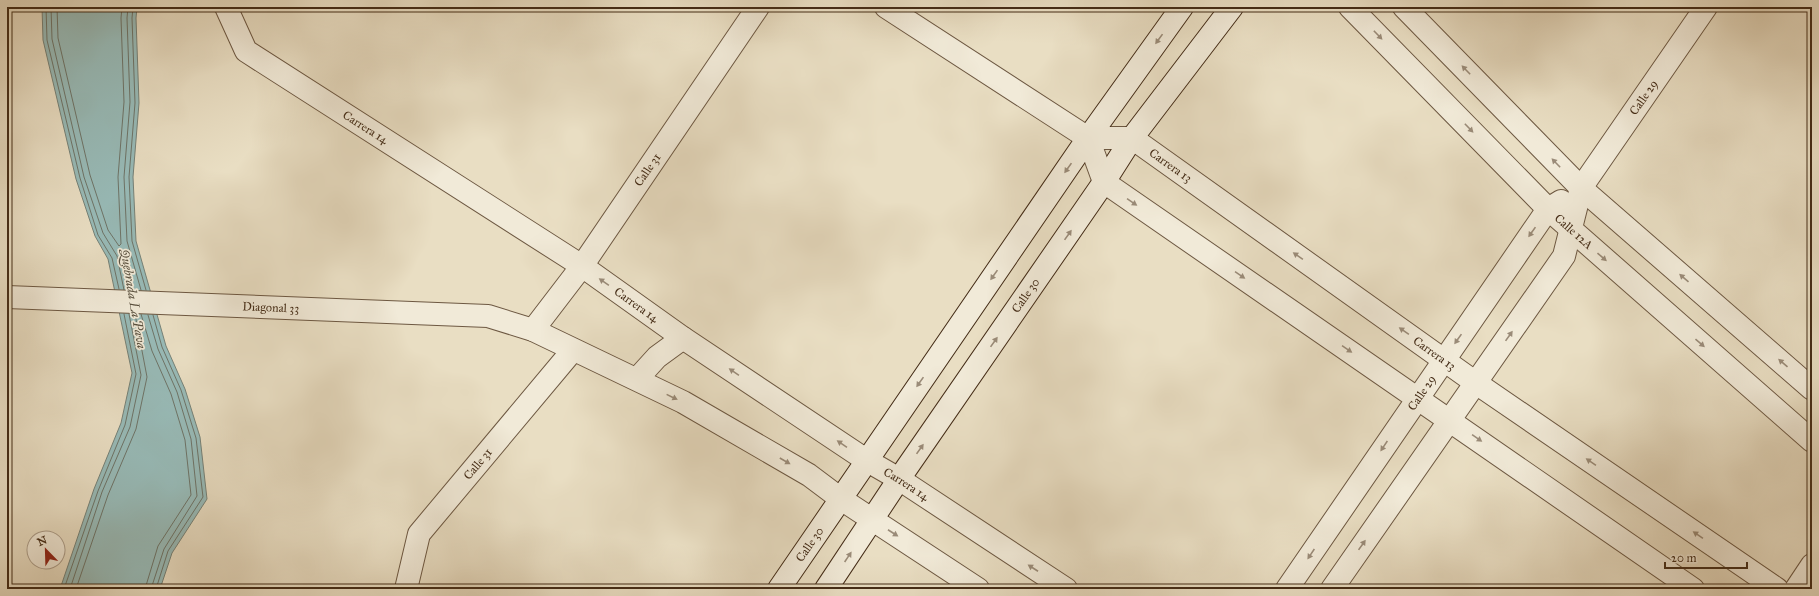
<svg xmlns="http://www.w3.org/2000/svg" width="1819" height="596" font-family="'IM FELL Great Primer',serif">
<rect width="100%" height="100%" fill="#e9dec3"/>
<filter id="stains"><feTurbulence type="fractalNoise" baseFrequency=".005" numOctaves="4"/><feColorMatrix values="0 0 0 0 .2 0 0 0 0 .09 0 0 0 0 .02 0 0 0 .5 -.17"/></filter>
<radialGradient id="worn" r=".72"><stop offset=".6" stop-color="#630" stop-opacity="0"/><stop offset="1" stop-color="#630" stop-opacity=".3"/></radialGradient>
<path fill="#98bbb8" stroke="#768278" d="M42 7H137L136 18 139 103 133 177 136 241 166 346 185 389 200 437 207 499 172 553 160 589H60L94 489 121 423 132 373 108 259 95 236 76 179 43 40Z"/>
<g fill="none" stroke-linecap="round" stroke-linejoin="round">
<g stroke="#6e7468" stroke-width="1">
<path d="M46 7 47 40 80 178 98 235 112 258 119 289"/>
<path d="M51 7 52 39 84 177 103 233 117 256 124 290"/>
<path d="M57 7 58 38 90 175 108 230 119 246 121 244 118 177 124 102 121 18 122 7"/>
<path d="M128 7 127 18 130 102 124 177 127 241 141 290"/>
<path d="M133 7 132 18 135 103 129 177 132 241 146 290"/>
<path d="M141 314 152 351 171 394 185 440 191 495 158 546 145 589"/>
<path d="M148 315 158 349 177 392 191 439 197 496 164 549 151 589"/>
<path d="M153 315 162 347 181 390 196 438 203 497 168 551 156 589"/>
<path d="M64 589 98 491 125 425 136 374 124 314"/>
<path d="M70 589 102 492 130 427 141 375 129 314"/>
<path d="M76 589 108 495 136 429 147 377 135 314"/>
</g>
<defs>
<g id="street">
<path id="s1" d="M226 7 246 51 582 266 683 338 866 460 899 479 1066 589"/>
<path id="s2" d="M886 7 1088 138H1132L1476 383 1777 589"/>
<path id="s3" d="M1350 7 1548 209 1812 441"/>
<path d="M1404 7 1581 188 1812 389"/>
<path d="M1088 138 1104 182 1693 589"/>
<path id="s4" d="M7 297 488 316 533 330 683 402 809 475 841 499 978 589"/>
<path id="s5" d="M533 330 582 266 758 7"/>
<path d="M637 379 657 357 683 338"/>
<path id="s6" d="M406 589 419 534 573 350"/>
<path id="s7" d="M1287 589 1548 209 1561 201"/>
<path id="s8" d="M1332 589 1564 256 1581 188 1706 7"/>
<path d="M1796 589 1812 565"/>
</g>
<g id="secondary">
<path id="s9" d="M779 589 1088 138 1182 7"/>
<path id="s10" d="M826 589 899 479 1104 182 1132 138 1232 7"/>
</g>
</defs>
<use href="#street" stroke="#6d5842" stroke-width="24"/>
<use href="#secondary" stroke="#442c17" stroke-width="24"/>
<use href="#street" stroke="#f1ead8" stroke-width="22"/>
<use href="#secondary" stroke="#f1ead8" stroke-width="22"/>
</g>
<defs><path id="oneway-solid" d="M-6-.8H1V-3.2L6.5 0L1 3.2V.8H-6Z"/></defs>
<g fill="#9a8b78">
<use href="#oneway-solid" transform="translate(1378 35) rotate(46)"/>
<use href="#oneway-solid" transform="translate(1159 39) rotate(126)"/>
<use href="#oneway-solid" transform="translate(1466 70) rotate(-134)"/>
<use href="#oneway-solid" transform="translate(1469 128) rotate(46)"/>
<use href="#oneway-solid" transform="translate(1556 163) rotate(-134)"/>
<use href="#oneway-solid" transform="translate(1068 168) rotate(125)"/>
<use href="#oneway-solid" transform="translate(1132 202) rotate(34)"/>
<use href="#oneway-solid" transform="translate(1532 232) rotate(125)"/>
<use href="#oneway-solid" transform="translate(1068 235) rotate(-55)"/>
<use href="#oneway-solid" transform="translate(1298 256) rotate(-145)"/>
<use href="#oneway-solid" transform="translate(1602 257) rotate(41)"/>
<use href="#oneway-solid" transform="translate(994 275) rotate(125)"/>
<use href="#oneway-solid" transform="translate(1240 275) rotate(34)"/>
<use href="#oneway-solid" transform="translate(1684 278) rotate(-139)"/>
<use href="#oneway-solid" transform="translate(604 282) rotate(-145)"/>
<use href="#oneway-solid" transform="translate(1404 331) rotate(-145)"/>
<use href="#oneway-solid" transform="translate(1509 336) rotate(-55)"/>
<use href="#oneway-solid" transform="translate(1458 339) rotate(125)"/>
<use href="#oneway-solid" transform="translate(994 342) rotate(-55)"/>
<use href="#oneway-solid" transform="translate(1700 343) rotate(41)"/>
<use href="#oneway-solid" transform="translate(1347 349) rotate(34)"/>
<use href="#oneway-solid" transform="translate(1783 363) rotate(-139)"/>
<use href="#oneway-solid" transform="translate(734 372) rotate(-146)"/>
<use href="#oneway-solid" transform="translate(920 382) rotate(125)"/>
<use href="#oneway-solid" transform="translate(672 397) rotate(26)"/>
<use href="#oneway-solid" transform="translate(1477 438) rotate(35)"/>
<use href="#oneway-solid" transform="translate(842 444) rotate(-146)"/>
<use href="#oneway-solid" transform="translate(1384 446) rotate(124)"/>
<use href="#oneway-solid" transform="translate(920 449) rotate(-55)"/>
<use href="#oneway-solid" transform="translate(785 461) rotate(30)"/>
<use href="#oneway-solid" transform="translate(1591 462) rotate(-146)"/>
<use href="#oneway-solid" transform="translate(893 533) rotate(33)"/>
<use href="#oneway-solid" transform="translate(1698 535) rotate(-146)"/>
<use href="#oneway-solid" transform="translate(1362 545) rotate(-55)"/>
<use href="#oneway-solid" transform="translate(1311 554) rotate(124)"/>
<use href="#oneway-solid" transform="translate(848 557) rotate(-56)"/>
<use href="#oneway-solid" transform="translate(1033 568) rotate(-147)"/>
</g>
<g text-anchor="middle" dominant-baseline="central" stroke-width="3.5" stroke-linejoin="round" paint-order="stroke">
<g font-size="12" fill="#442c17" stroke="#f1ead8">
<text stroke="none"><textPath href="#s8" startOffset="586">Calle 29</textPath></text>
<text stroke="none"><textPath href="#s1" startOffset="190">Carrera 14</textPath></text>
<text stroke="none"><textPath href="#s2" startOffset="332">Carrera 13</textPath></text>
<text stroke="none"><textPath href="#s5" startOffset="197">Calle 31</textPath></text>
<text stroke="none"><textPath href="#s3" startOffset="317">Calle 12A</textPath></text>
<text stroke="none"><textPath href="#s10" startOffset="355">Calle 30</textPath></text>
<text stroke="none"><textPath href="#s1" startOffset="514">Carrera 14</textPath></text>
<text stroke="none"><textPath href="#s4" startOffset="264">Diagonal 33</textPath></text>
<text stroke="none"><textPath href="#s2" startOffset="656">Carrera 13</textPath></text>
<text stroke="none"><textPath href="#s7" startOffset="238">Calle 29</textPath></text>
<text stroke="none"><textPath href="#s6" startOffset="148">Calle 31</textPath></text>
<text stroke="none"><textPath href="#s1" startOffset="838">Carrera 14</textPath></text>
<text stroke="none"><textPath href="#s9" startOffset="54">Calle 30</textPath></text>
</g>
<g font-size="13" font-style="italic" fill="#59503f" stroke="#f1ead8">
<text transform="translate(133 299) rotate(80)">Quebrada La Pava</text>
</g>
</g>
<rect width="1819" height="596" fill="none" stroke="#e9dec3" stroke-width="24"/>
<rect x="8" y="8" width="1803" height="580" fill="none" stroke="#442c17" stroke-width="2"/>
<rect x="12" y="12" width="1795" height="572" fill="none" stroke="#442c17"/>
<g transform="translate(46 550) rotate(337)"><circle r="19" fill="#f1ead8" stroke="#ac9e8b"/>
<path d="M0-3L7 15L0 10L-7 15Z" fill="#8f2418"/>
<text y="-6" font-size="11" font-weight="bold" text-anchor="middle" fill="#442c17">N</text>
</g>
<path d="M1665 562v6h82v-6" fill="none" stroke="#442c17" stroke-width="2"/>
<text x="1671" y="562" font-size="12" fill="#442c17" stroke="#f1ead8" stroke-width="3" paint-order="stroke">20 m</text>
<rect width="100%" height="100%" filter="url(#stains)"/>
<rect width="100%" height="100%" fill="url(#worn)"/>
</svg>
